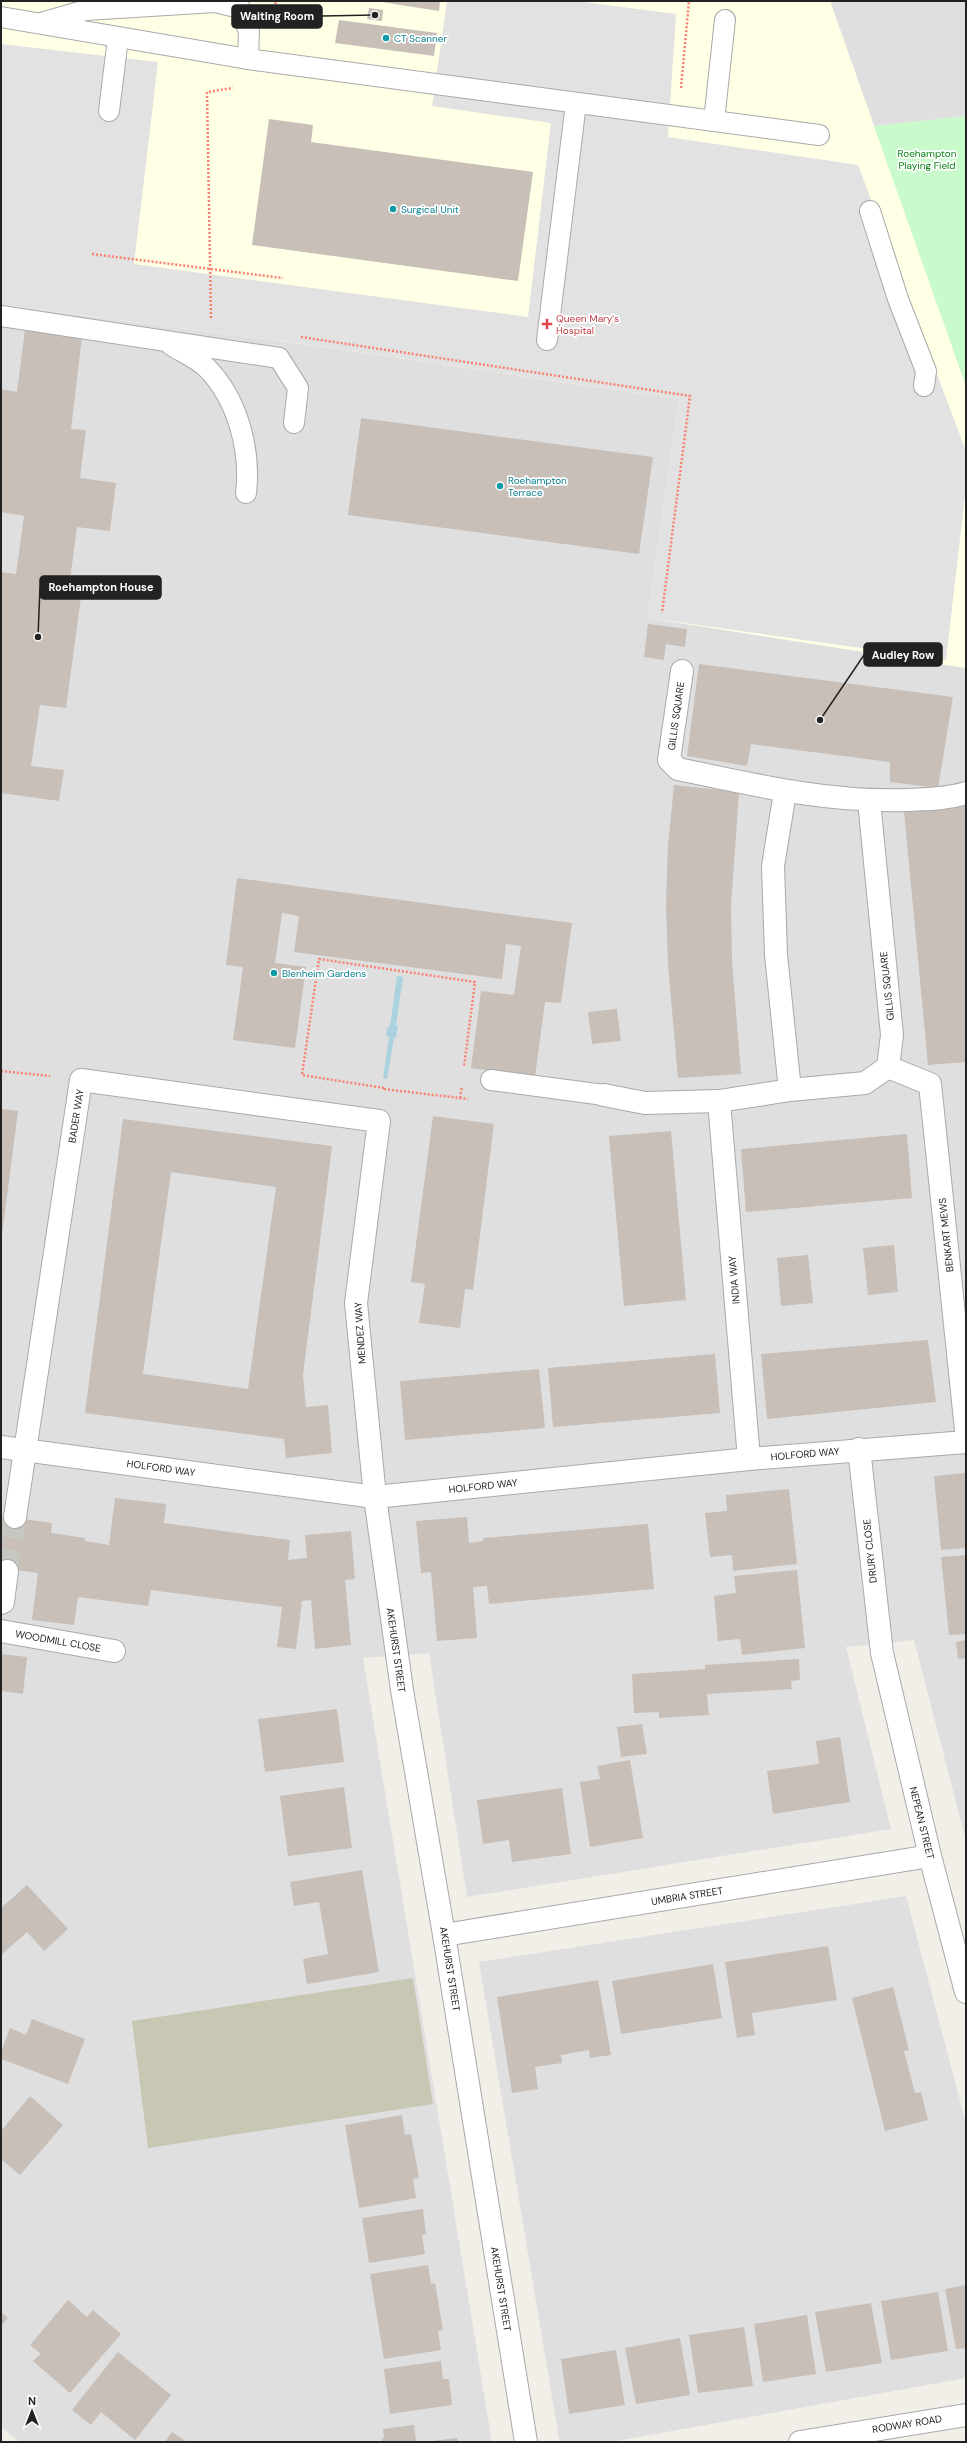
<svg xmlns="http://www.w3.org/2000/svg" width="967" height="2443" font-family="'DM Sans',sans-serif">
<rect width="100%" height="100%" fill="#f2efe9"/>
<g fill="#e0dfdf">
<path d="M830 1H966V116L874 126Z"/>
<path d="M1 305 297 343 679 399 649 618 966 668V1841L914 1640 846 1647 891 1829 467 1897 429 1653 363 1658 492 2442H20L1 2427Z"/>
<path d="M906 1896 966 2123V2378L611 2442H562L559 2439 479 1962Z"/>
</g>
<path fill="#ffffe5" d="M1 1H830L966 386V668L648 618 679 399 297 343 1 305Z"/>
<path fill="#c7c7b4" d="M413 1978 433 2104 148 2148 132 2021Z"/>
<path fill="#c8facc" d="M966 116V386L874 126Z"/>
<path fill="#e2e2e2" d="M447 1H576L676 14 668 137 858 165 966 451V487L946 660 648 618 679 399 297 343 1 305V44L158 62 134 264 528 317 551 123 432 106Z"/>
<path fill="#aad3df" d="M397 976 403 977 396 1026H398L396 1038H394L387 1079 383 1078 389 1037 386 1036 388 1026H390Z"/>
<g fill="#c7bfb8" fill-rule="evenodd">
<path d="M375 1H440L439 11Z"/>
<path d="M369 8 383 10 382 21 367 19Z"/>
<path d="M339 20 437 33 434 56 335 43Z"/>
<path d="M269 119 313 125 311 142 533 172 518 281 252 245Z"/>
<path d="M25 329 82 337 71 429 86 430 80 478 116 483 110 531 77 527 70 580 83 582 66 708 40 705 31 766 64 770 59 801 1 793V572L16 574 24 516 1 512V389L17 392Z"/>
<path d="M361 418 653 457 639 554 348 515Z"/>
<path d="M648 624 687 629 685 647 666 644 664 660 644 657Z"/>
<path d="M699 664 953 697 938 788 890 782V762L751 744 747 766 687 756Z"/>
<path d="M674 785 739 792 731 905 732 961 741 1074 678 1078 668 965 666 905 668 845Z"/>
<path d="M966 806V1062L928 1065 904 811Z"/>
<path d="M237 878 572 923 561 1003 545 1002 535 1077 471 1068 481 991 514 995 521 946 506 944 502 979 294 952 299 916 282 913 275 963 306 967 295 1048 233 1040 243 967 226 965Z"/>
<path d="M617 1009 621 1041 592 1044 588 1012Z"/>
<path d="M1 1109 18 1111 2 1235H1Z"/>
<path d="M433 1116 494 1124 473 1290 465 1289 460 1328 419 1323 425 1284 411 1282Z"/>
<path d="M123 1119 332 1146 303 1375 306 1407 328 1405 332 1453 286 1458 284 1439 85 1413ZM171 1172 276 1187 248 1389 143 1374Z"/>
<path d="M671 1131 686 1300 624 1306 609 1136Z"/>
<path d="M907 1134 912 1198 746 1212 741 1149Z"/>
<path d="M894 1245 898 1292 868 1295 863 1248Z"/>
<path d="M808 1255 813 1303 781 1306 777 1258Z"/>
<path d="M928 1340 936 1402 767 1419 761 1354Z"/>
<path d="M715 1354 720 1413 553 1427 548 1368Z"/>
<path d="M539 1369 545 1428 405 1440 400 1381Z"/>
<path d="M966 1473V1548L941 1550 934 1476Z"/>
<path d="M789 1489 797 1564 733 1571 732 1555 710 1557 705 1513 727 1511 726 1495Z"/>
<path d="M115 1498 166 1504 164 1523 290 1540 288 1560 307 1558 305 1535 351 1531 355 1579 345 1580 351 1645 315 1649 311 1600 302 1601 296 1649 277 1647 282 1607 151 1590 148 1606 78 1597 74 1625 32 1620 38 1573 1 1568V1516L52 1523 51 1533 85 1538V1541L109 1545Z"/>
<path d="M467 1517 469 1543 483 1541V1538L648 1524 654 1589 489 1604 487 1586 473 1587 477 1638 437 1641 431 1572 421 1573 416 1521Z"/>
<path d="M966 1555V1634L949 1635 941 1557Z"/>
<path d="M797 1570 805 1648 742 1655 740 1639 718 1641 714 1596 736 1593 734 1576Z"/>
<path d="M966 1640V1658L958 1659 956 1642Z"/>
<path d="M1 1654 27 1657 23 1694 1 1691Z"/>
<path d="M799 1659 800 1680 791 1681 792 1689 707 1694 709 1715 659 1718V1712L634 1713 632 1674 705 1669V1665Z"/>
<path d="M337 1709 344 1762 265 1772 258 1719Z"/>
<path d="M642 1724 647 1754 621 1757 617 1727Z"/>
<path d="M840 1737 850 1802 773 1814 767 1771 819 1764 816 1741Z"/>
<path d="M630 1760 643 1838 590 1847 580 1782 600 1779 597 1766Z"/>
<path d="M344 1787 352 1848 288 1856 280 1796Z"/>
<path d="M562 1788 571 1854 512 1862 509 1840 483 1844 477 1800Z"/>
<path d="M362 1870 379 1972 307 1984 303 1959 328 1954 319 1902 294 1906 290 1882Z"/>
<path d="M27 1885 68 1929 44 1951 27 1932 1 1955V1908Z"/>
<path d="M828 1946 837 2000 752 2013 755 2035 737 2038 725 1962Z"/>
<path d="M713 1964 722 2018 621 2034 612 1981Z"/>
<path d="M598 1980 611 2055 590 2058 589 2050 561 2055 562 2063 535 2067 538 2089 512 2093 497 1997Z"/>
<path d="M893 1987 909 2050 904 2051 915 2093 921 2092 928 2120 885 2131 852 1998Z"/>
<path d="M32 2019 85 2039 68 2084 1 2059V2052L10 2028 26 2035Z"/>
<path d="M30 2096 63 2125 20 2175 1 2159V2131Z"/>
<path d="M402 2115 405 2135 411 2134 419 2178 413 2179 416 2198 359 2208 345 2125Z"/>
<path d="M423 2209 426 2234 422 2235 425 2254 369 2263 362 2218Z"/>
<path d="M428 2265 431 2284 435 2283 443 2330 438 2331 441 2350 384 2359 370 2274Z"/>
<path d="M966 2285V2348L956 2349 945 2289Z"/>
<path d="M938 2292 948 2351 891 2360 881 2301Z"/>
<path d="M68 2300 87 2317 93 2310 121 2334 70 2393 33 2361 41 2354 30 2345Z"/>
<path d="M871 2303 882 2363 826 2372 815 2312Z"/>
<path d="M1 2312 8 2318 1 2326Z"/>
<path d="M807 2315 816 2374 763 2382 754 2324Z"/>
<path d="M744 2327 753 2386 698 2393 689 2335Z"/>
<path d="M680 2338 690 2395 636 2404 625 2348Z"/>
<path d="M616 2350 625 2405 569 2414 561 2359Z"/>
<path d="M118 2352 171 2395 135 2440 101 2412 91 2425 72 2410Z"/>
<path d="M441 2361 443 2379H449L452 2405 390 2414 384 2369Z"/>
<path d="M414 2425 416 2442H381L384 2437 383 2429Z"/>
<path d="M172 2432 187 2442H165Z"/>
<path d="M457 2438 458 2442H432V2441Z"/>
</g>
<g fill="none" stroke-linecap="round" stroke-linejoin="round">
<path stroke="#c8c6c1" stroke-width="22" stroke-dasharray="22 11" stroke-linecap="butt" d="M7 1571 15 1517"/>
<defs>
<g id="lane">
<path d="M1 17 248 59 819 135"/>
<path d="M44 22 86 10 215 2 240 8 249 32 248 59"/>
<path d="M109 111 118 38"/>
<path d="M714 121 725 20"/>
<path d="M870 211 898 299 926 371 924 386"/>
<path d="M1 316 279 358 298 388 294 423"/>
<path d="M547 340 576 103"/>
<path d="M171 345C182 352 198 359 207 368 238 400 251 450 246 493"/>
<path d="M491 1080 604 1095"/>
</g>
<g id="street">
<path d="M682 671 669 760 678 769C754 785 830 803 909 800 928 799 947 799 966 793"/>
<path d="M785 792 773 866 776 955 790 1090"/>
<path d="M888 1067 930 1084 966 1430"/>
<path d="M604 1095 645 1103 719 1101 790 1090 865 1083 888 1067 892 1035 869 801"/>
<path d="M719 1101 749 1459"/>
<path d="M1 1447 375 1497 749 1459 966 1442"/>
<path d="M859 1449 882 1653 930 1856 966 1992"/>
<path d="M15 1517 81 1080 379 1121 356 1303 375 1497 402 1690 444 1935 526 2442"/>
<path d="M1 1603 3 1602 7 1571"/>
<path d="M1 1631 114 1651"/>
<path d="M444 1935 930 1856"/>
<path d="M800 2442 966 2415"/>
</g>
</defs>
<use href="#lane" stroke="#a9a9a9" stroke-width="22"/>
<use href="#street" stroke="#a9a9a9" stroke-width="24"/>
<g stroke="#fa8072" stroke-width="2.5" stroke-dasharray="2 2" stroke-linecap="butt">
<path d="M274 12 276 1"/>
<path d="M681 88 689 1"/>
<path d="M92 254 283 278"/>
<path d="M211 318 207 92 233 88"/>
<path d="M301 337 690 396 662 613"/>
<path d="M1 1071 50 1076"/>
<path d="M384 1088 302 1075 319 959 475 982 464 1067"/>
<path d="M384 1089 468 1099"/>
<path d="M460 1098 462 1086"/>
</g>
<use href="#lane" stroke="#fff" stroke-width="20"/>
<use href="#street" stroke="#fff" stroke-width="22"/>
</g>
<g fill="#0f9aa8" stroke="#fff" stroke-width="1.5">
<circle cx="386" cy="38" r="4"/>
<circle cx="393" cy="209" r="4"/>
<circle cx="500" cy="486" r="4"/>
<circle cx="274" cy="973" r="4"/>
</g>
<path fill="#e0444e" stroke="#fff" stroke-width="1.5" d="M545 318h4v4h4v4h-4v4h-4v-4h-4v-4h4z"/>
<g text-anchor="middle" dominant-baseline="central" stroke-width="3.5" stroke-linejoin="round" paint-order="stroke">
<g font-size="10" fill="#0d838f" stroke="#fff" text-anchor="start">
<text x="394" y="38">CT Scanner</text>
<text x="401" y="209">Surgical Unit</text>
<text x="508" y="480">Roehampton<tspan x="508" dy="12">Terrace</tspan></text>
<text x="282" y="973">Blenheim Gardens</text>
</g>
<g font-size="10" fill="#0c8416" stroke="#fff">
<text x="927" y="153">Roehampton<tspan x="927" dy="12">Playing Field</tspan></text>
</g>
<g font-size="10" fill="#be3a42" stroke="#fff" text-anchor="start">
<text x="556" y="318">Queen Mary's<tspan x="556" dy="12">Hospital</tspan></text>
</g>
<g font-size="10" fill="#222" stroke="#fff">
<text transform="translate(676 716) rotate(-82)">GILLIS SQUARE</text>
<text transform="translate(887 986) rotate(-96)">GILLIS SQUARE</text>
<text transform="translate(76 1116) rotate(-81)">BADER WAY</text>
<text transform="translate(946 1235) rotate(-96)">BENKART MEWS</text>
<text transform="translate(734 1280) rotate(-95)">INDIA WAY</text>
<text transform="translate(360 1333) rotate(-94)">MENDEZ WAY</text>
<text transform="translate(805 1454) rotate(-5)">HOLFORD WAY</text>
<text transform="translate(161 1468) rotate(8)">HOLFORD WAY</text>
<text transform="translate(483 1486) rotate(-6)">HOLFORD WAY</text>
<text transform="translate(870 1551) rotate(-96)">DRURY CLOSE</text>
<text transform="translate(58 1641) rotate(10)">WOODMILL CLOSE</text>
<text transform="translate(396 1650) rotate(82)">AKEHURST STREET</text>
<text transform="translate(922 1823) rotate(76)">NEPEAN STREET</text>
<text transform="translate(687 1896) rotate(-9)">UMBRIA STREET</text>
<text transform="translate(450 1969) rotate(81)">AKEHURST STREET</text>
<text transform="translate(501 2289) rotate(81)">AKEHURST STREET</text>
<text transform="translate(907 2424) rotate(-9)">RODWAY ROAD</text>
</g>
</g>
<path fill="none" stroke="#222" stroke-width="1.5" d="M375 15L322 16M38 637L40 587M820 720L864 655"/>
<g fill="#222" stroke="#fff" stroke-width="1.5">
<circle cx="375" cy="15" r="4"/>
<circle cx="38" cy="637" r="4"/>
<circle cx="820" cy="720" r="4"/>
</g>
<g fill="#222" stroke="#222" stroke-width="1.5">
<rect x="232" y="5" width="90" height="23" rx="4"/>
<rect x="40" y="576" width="121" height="23" rx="4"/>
<rect x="864" y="643" width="78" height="23" rx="4"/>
</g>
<g font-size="11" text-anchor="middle" font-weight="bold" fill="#fff">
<text x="277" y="20">Waiting Room</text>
<text x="101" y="591">Roehampton House</text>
<text x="903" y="659">Audley Row</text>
</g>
<rect width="967" height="2443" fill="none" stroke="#222222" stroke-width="4"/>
<g transform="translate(32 2411)" stroke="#ffffff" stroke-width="3" paint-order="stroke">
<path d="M0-3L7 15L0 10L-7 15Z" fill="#222222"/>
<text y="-6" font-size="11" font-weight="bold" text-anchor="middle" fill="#222222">N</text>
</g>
</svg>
